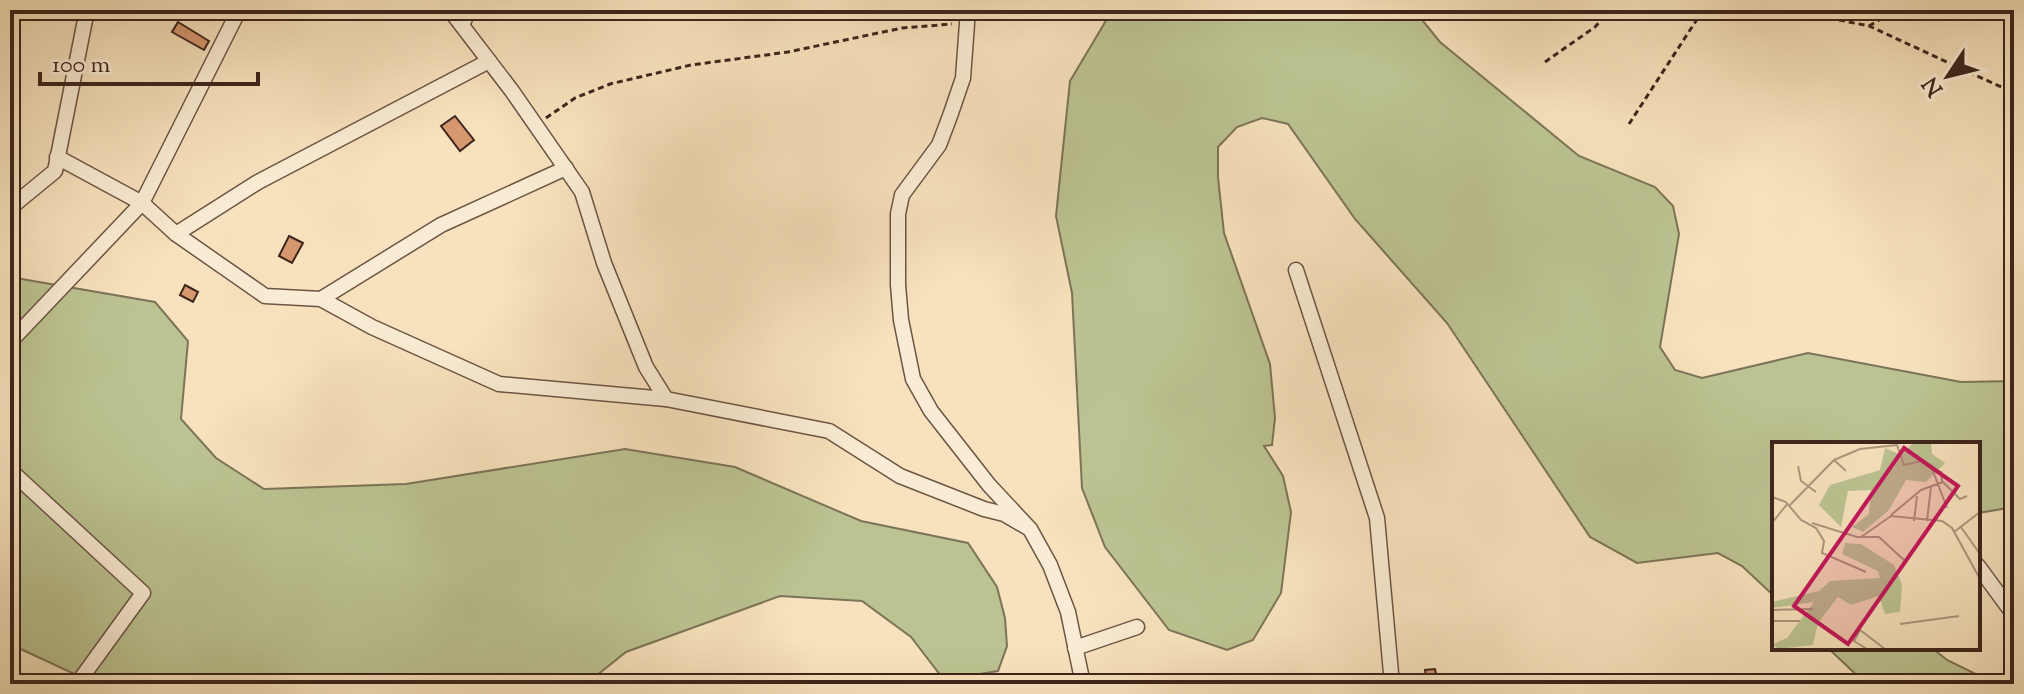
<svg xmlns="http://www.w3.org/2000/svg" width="2024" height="694" font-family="'Sorts Mill Goudy',serif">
<rect width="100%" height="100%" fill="#f7e2bd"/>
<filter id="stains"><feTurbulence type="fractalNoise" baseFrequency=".0025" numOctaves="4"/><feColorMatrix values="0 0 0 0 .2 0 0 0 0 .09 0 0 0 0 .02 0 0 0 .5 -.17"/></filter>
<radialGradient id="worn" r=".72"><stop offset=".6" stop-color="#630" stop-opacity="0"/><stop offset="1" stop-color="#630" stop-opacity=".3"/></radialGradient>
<g fill="#bcc392" stroke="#7c7457" stroke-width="2">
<path d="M1115 10H1421L1423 21 1440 42 1579 156 1655 187 1673 206 1679 234 1660 347 1675 370 1702 378 1808 353 1961 382 2014 381V507L1978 513V444H1774V596L1742 566 1718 553 1637 563 1590 537 1447 323 1355 219 1288 124 1262 118 1237 127 1218 147V177L1224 233 1270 364 1275 418 1272 445 1264 446 1283 476 1291 512 1281 593 1253 640 1227 650 1169 630 1105 547 1082 488 1072 293 1056 216 1070 81 1110 14Z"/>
<path d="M10 277 155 302 188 341 181 419 216 458 264 489 406 484 625 449 735 467 861 521 968 543 997 587 1005 618 1007 646 998 671 944 680 911 637 862 601 780 596 626 652 586 684H88L81 677 10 644Z"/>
<path d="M1828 648H1932L1947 660 1996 684H1866Z"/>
</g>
<g fill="#d6986f" stroke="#3d251c" stroke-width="2">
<path d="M178 22 209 41 204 50 172 32Z"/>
<path d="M455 116 474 140 460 151 441 126Z"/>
<path d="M289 236 303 243 292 263 279 256Z"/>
<path d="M185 285 198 292 193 302 180 295Z"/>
<path d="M1435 669 1438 684H1427L1425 670Z"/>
</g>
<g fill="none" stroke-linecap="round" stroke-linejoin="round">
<defs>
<g id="minor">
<path d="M450 10 512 91 582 192 604 263 646 367 666 399 829 431 900 476 984 509 1004 514 1030 529"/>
<path d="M968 10 963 78 950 116 939 145 902 195 898 214V285L901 320 913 379 931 411 989 485 1030 529 1050 565 1068 612 1083 684"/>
<path d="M462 25 469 10"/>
<path d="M57 157 142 203 176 234 265 296 321 299 372 327 499 384 666 399"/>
<path d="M10 208 55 171 87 10"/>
<path d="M176 234 258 182 489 61"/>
<path d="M1296 270 1377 518 1392 684"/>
<path d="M321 299 441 225 566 168"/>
<path d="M10 342 142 203 239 10"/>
<path d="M10 470 143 593 77 684"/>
<path d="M1978 566 2014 615"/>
<path d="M1075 648 1137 627"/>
</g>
</defs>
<use href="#minor" stroke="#6c5444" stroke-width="17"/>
<g stroke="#3d251c" stroke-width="3" stroke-dasharray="6 4" stroke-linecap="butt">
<path d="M1790 10 1869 26 1999 86 2014 89"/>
<path d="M1869 26 1896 10"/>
<path d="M1545 62 1595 27 1610 10"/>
<path d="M546 118 575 98 610 84 691 65 788 52 902 28 952 24"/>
<path d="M1629 124 1703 10"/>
</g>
<use href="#minor" stroke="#faecd4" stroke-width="14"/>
</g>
<g transform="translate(1772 442)">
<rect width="208" height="208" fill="#f7e2bd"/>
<path d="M141 1H159L160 12 173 21 154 40 134 38 117 68 91 90 80 85 97 72 99 48 76 49 69 85 47 63 58 43 108 28 113 6 129 13ZM73 101 89 102 122 123 130 143 128 170 113 172 107 154 79 163 66 155 46 181 41 203 6 207 1 202 15 196 42 160 0 166V160L47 149 58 139 108 136 106 129 70 112Z" fill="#bcc392"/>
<path fill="none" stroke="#ad967d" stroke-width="2" d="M62 18 88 7 125 3 132 23 150 19 159 24 175 66M26 24 29 39 44 50M169 29 170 39 188 57 195 54M0 55 14 60 29 78 44 86 52 99 50 111 94 130M18 63 62 18 74 29M119 73 149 48 171 40M142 79 145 54M155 79 159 45M0 81 16 61M40 81 85 95H107L133 119M189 85 208 112M182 90 208 70M89 95 119 74 170 79 180 86 208 137M0 168 41 167M0 179H28M128 182 187 174M95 207 82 199 88 188 113 207"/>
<path fill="#c2185b" fill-opacity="0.15" stroke="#c2185b" stroke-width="4" d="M132 6 186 44 76 202 22 164Z"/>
<rect width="208" height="208" fill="none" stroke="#3d251c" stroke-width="4"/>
</g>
<rect width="2024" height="694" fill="none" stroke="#f7e2bd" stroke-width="40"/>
<rect x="12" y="12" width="2000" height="670" fill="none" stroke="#3d251c" stroke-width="4"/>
<rect x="20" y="20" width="1984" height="654" fill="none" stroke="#3d251c" stroke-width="2"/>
<g transform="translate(1948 76) rotate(235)" stroke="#faecd4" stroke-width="6" paint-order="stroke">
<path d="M0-6L14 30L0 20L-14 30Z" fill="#3d251c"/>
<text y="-12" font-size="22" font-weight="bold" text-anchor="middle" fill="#3d251c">N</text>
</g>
<path d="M40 72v12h218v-12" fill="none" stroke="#3d251c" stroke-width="4"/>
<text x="52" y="72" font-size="24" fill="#3d251c" stroke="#faecd4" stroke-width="6" paint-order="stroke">100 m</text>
<rect width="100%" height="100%" filter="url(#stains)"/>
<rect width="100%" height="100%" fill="url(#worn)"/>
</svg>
